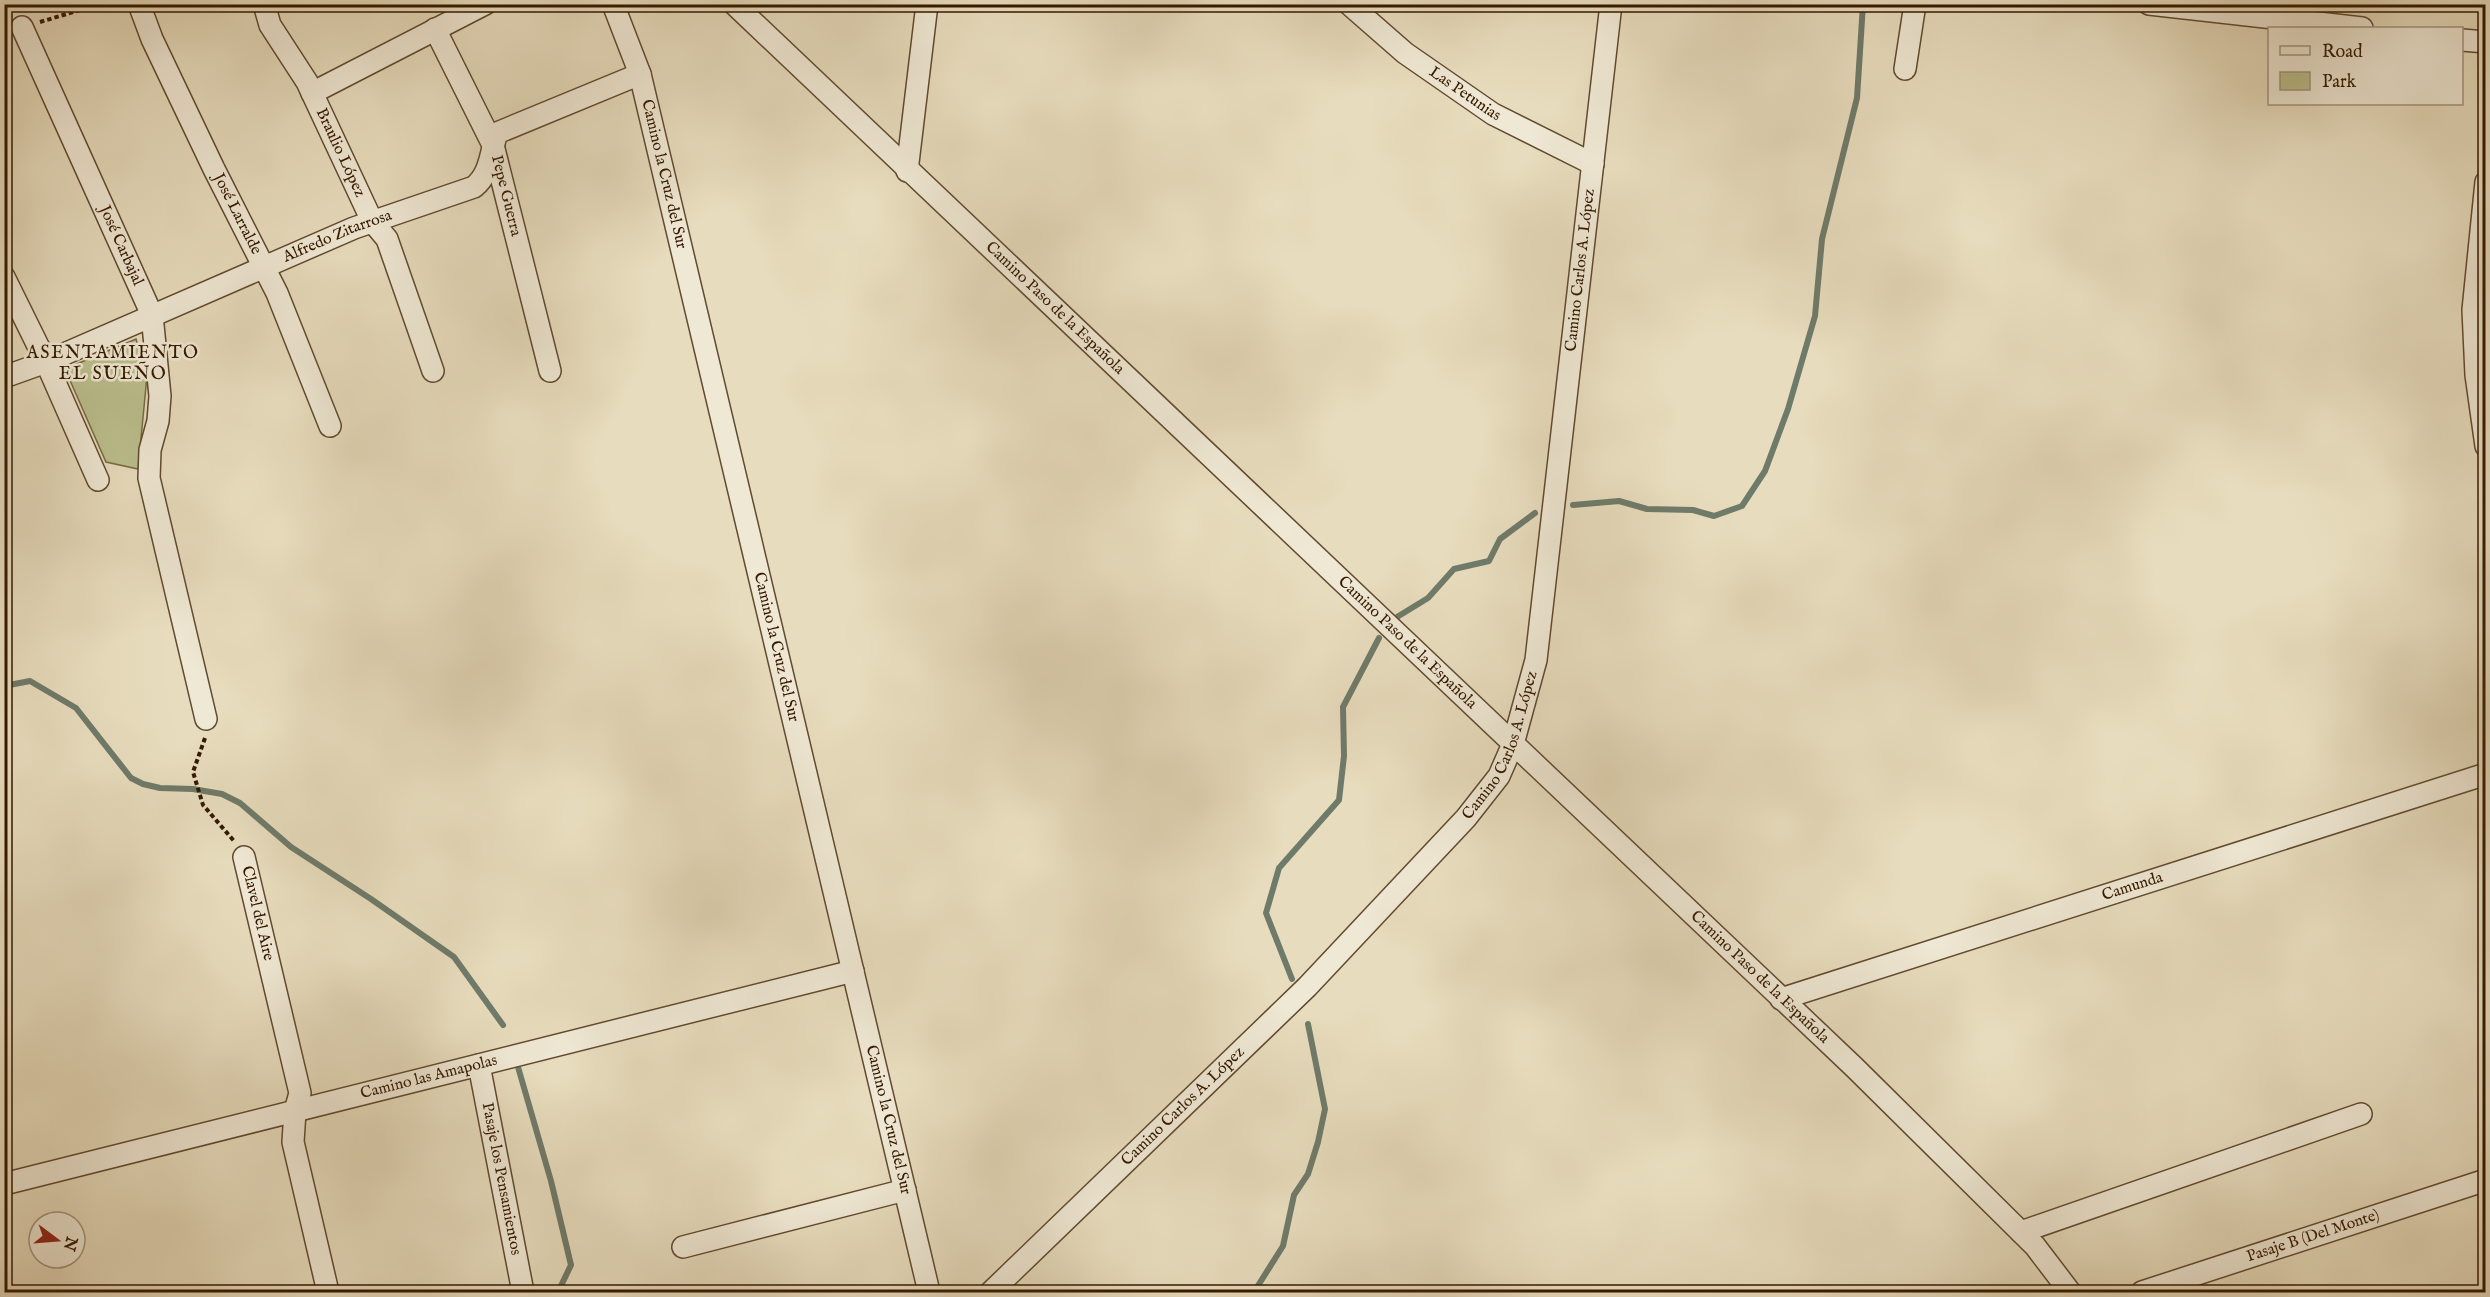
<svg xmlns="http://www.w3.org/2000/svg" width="2490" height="1297" font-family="'IM FELL English',serif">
<rect width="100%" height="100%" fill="#e7dcbd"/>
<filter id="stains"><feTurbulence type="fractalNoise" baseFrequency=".00333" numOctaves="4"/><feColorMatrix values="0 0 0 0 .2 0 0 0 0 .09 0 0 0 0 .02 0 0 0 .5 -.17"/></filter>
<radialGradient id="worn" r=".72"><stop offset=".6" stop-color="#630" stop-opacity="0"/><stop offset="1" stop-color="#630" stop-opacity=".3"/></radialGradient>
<path fill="#bbbf8d" stroke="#786c46" stroke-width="1.5" d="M136 339 147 376 138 469 106 462 65 369Z"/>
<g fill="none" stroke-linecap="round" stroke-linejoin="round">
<g stroke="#6f7b6a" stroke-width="6">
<path d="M1573 505 1619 501 1647 509 1693 510 1714 516 1742 506 1765 471 1788 409 1815 316 1822 239 1857 98 1863 4"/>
<path d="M1397 617 1428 598 1454 569 1489 561 1500 539 1535 513"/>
<path d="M4 686 30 681 76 708 131 778 143 784 160 788 193 789 222 794 240 803 291 847 371 899 454 957 503 1025"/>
<path d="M1292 979 1266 913 1279 868 1339 800 1344 756 1343 707 1379 638"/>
<path d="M518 1067 551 1181 571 1265 558 1292"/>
<path d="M1254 1292 1283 1246 1294 1195 1308 1174 1318 1142 1325 1109 1308 1024"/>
</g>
<defs>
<g id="minor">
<path id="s1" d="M139 4 152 39 214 169 277 293 330 426"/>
<path id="s2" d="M264 4 270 25 307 82 372 221 387 239 433 371"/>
<path id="s3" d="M613 4 640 74 929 1292"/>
<path id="s4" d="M734 4 1854 1067 2035 1246 2070 1292"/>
<path id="s5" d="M1349 4 1405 53 1493 114 1593 164"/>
<path d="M2149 4 2362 28"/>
<path id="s6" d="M22 27 152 315 160 396 158 421 150 450 149 478 206 719"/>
<path id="s7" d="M435 29 493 145 550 371"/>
<path d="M2462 40 2486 42"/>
<path d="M1905 69 1915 4"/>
<path d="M312 93 485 4"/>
<path d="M907 171 927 4"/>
<path d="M2486 182 2473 310 2476 375 2486 446"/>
<path d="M4 277 46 362 98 480"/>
<path id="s8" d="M4 377 46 362 354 228 474 187C491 173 490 153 497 133L640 74"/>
<path id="s9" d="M244 857 300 1093 295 1111 293 1142 328 1292"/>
<path id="s10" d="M1781 999 2486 774"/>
<path id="s11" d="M479 1065 523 1292"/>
<path id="s12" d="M4 1184 853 971"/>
<path d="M2021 1232 2361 1114"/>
<path d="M683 1247 905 1190"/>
<path id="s13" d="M991 1292 1307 987 1466 818 1499 776 1513 744 1536 660 1611 4"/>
<path id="s14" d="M2142 1292 2486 1180"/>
</g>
</defs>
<use href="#minor" stroke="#614a2f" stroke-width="24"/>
<g stroke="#341900" stroke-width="4" stroke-dasharray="4.5 3" stroke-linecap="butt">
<path d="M40 22 100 4"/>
<path d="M205 738 193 772 203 805 234 841"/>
</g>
<use href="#minor" stroke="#efe8d4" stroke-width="21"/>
</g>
<g text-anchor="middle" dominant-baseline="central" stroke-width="5" stroke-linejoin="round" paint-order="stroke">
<g font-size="16" fill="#341900" stroke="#efe8d4">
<text stroke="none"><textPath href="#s5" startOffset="147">Las Petunias</textPath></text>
<text stroke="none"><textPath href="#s2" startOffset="168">Braulio López</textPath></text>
<text stroke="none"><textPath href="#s3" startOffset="178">Camino la Cruz del Sur</textPath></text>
<text stroke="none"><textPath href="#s7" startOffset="182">Pepe Guerra</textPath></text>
<text stroke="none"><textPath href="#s1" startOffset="232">José Larralde</textPath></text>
<text stroke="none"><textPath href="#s8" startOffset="362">Alfredo Zitarrosa</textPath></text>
<text stroke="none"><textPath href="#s6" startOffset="240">José Carbajal</textPath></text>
<text stroke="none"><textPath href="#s13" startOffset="1239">Camino Carlos A. López</textPath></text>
<text stroke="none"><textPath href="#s4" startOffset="442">Camino Paso de la Española</textPath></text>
<text stroke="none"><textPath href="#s4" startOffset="928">Camino Paso de la Española</textPath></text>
<text stroke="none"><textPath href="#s3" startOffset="664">Camino la Cruz del Sur</textPath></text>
<text stroke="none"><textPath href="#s13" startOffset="753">Camino Carlos A. López</textPath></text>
<text stroke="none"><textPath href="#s10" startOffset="369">Camunda</textPath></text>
<text stroke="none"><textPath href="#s9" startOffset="58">Clavel del Aire</textPath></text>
<text stroke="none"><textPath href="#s4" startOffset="1414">Camino Paso de la Española</textPath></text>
<text stroke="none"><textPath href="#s12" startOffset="438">Camino las Amapolas</textPath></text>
<text stroke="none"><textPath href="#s13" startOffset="267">Camino Carlos A. López</textPath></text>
<text stroke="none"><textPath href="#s3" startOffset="1150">Camino la Cruz del Sur</textPath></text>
<text stroke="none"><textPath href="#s11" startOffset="116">Pasaje los Pensamientos</textPath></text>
<text stroke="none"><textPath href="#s14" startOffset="180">Pasaje B (Del Monte)</textPath></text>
</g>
<g font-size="18" letter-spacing="1.5" fill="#341900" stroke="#efe8d4">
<text x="113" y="353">ASENTAMIENTO<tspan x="113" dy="21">EL SUEÑO</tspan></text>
</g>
</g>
<rect width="2490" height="1297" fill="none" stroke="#e7dcbd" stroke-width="24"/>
<rect x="6" y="6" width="2478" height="1285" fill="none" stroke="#341900" stroke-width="3"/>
<rect x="12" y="12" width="2466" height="1273" fill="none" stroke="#341900" stroke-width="1.5"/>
<rect x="2268" y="27" width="195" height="78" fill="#efe8d4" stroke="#a4957f" stroke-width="1.5"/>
<rect x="2280" y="46" width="30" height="9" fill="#efe8d4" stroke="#a4957f" stroke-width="1.5"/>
<text x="2322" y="57" font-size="18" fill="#341900">Road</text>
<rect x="2280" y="72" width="30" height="18" fill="#bbbf8d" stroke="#a4957f" stroke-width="1.5"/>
<text x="2322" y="87" font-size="18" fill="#341900">Park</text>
<g transform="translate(57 1240) rotate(106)"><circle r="28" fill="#efe8d4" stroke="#a4957f" stroke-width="1.5"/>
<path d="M0-4.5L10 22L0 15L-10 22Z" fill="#8f2418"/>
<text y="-9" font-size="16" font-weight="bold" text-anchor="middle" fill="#341900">N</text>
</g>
<rect width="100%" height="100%" filter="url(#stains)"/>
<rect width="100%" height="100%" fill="url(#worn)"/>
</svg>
